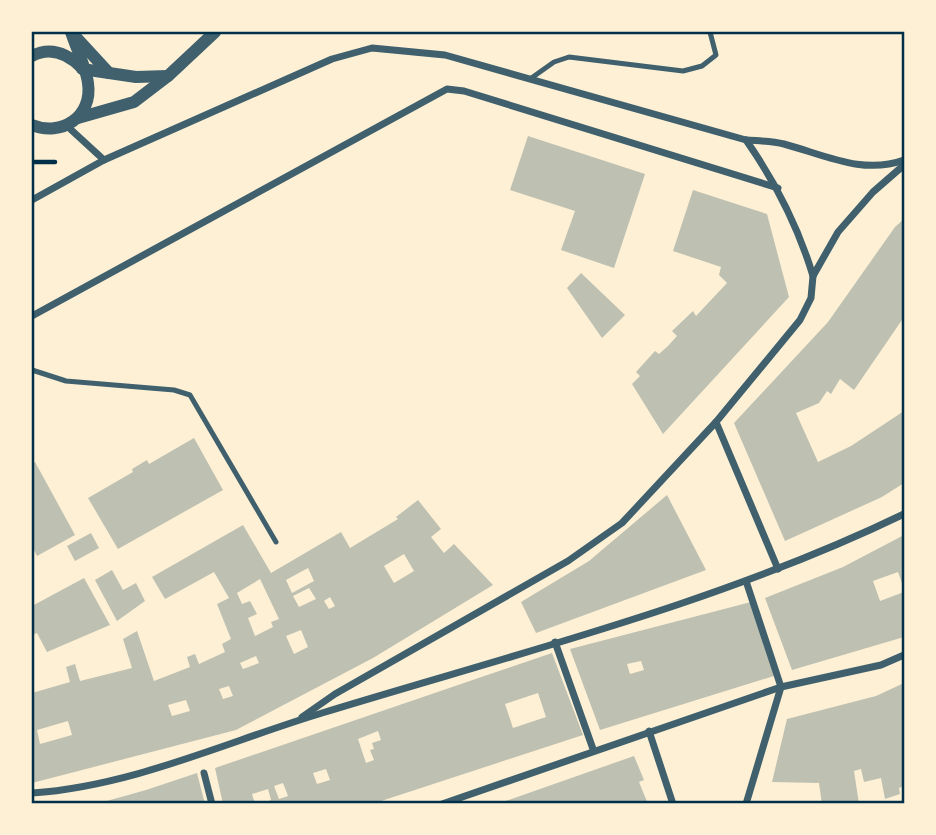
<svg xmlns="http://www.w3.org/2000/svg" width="936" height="835" font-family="'Noto Serif',serif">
<rect width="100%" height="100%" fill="#fdf0d5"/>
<g fill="#bec0b2" fill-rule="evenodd">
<path d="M528 136 645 174 614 268 561 250 575 211 510 190Z"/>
<path d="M693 190 767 214 789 297 663 434 632 384 640 376 636 372 655 351 659 354 668 346 677 336 672 331 693 311 696 316 727 283 719 275 721 267 673 251Z"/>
<path d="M904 219V317L854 390 840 379 831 394 827 391 819 403 796 413 818 462 851 446 904 411V483L882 497 785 541 734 423 828 322 895 227Z"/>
<path d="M581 273 625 315 602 338 567 288Z"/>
<path d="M194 438 223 490 118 549 88 498 133 472 132 469 147 460 149 464Z"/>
<path d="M35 462 75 535 37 556 32 546V464Z"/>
<path d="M667 495 706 570 536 633 521 602 589 561Z"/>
<path d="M418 500 441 529 431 537 444 553 454 544 493 585 373 658 236 730 32 783V693L70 682 66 667 75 664 80 681 132 668 123 639 137 631 154 681 190 667 187 657 195 654 199 664 225 652 222 644 231 639 217 604 229 598 214 572 165 599 152 577 243 525 271 573 341 532 350 548 398 519 396 517ZM404 554 414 571 394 583 384 566ZM308 568 314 581 292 593 286 580ZM260 579 279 619 271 622 273 627 255 636 248 618 257 614 250 601 242 604 237 593ZM309 588 316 599 299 607 293 596ZM330 597 335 606 329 609 324 601ZM301 630 308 647 294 654 286 636ZM256 656 259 663 243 669 240 663ZM229 686 233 696 223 699 219 689ZM186 700 190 711 172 716 168 705ZM68 721 72 735 40 744 37 730Z"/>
<path d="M91 533 99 548 75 561 67 546Z"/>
<path d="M904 535V589L898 572 873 581 880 601 904 592V637L792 670 765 598 843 567Z"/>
<path d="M112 570 123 590 136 583 145 601 117 621 95 580Z"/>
<path d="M84 578 110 625 47 652 37 633 32 635V606Z"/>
<path d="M751 602 774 676 600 730 570 649ZM641 661 644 670 630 674 627 664Z"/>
<path d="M552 653 583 735 372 804H261L271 800 268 789 252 794 255 804H223L215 768ZM538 693 546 717 513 728 505 704ZM378 731 381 740 372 743 374 749 370 750 374 760 366 763 358 739ZM326 769 330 780 317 784 313 773ZM283 783 288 796 279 799 274 786Z"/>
<path d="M904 683V786L899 788 900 794 885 799 881 778 864 782 861 769 854 771 859 804H822L819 783 772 782 787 719 876 696Z"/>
<path d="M634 756 644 780 639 782 648 804H497Z"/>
<path d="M197 773 205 804H96L146 790Z"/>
</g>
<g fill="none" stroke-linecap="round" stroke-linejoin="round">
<path stroke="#003049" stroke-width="4.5" d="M32 162H55"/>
<g stroke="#3f606c" stroke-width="5">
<path d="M530 79 554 62 569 57 683 71 702 66 716 55 710 32"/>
<path d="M32 370 66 381 174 390 190 395 276 542"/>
</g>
<g stroke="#3f606c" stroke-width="7">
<path d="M67 126 104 160"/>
<path d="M746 140C776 183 798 226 813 276"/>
<path d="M32 200 104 160 332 59 372 48 445 55 746 140C759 141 772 141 784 144 825 155 863 175 904 160"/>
<path d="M32 316 447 89 464 91 778 188"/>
<path d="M716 422 778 569"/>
<path d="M555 642 593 749"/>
<path d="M302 717 335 694 568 561 622 523 716 422 800 320 811 298 813 276 838 232 873 192 904 165"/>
<path d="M649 731 673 804"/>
<path d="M204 773 212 804"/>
<path d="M32 793C133 786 226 742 322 713 518 653 720 603 904 514"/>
<path d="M442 804 781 687 881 665 904 655"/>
<path d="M746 804 781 687 746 581"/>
</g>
<g stroke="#3f606c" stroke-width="12">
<path d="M74 35 109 73"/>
<path d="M32 56C51 46 68 54 82 68"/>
<path d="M82 69 136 77 168 76"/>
<path d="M78 118 134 102 168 76 215 32"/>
<path d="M32 125C61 137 93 117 88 83 86 67 76 48 71 32"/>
</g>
</g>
<rect width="936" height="835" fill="none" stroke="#fdf0d5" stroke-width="66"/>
<rect x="33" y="33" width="870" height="769" fill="none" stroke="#003049" stroke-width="2.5"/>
</svg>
